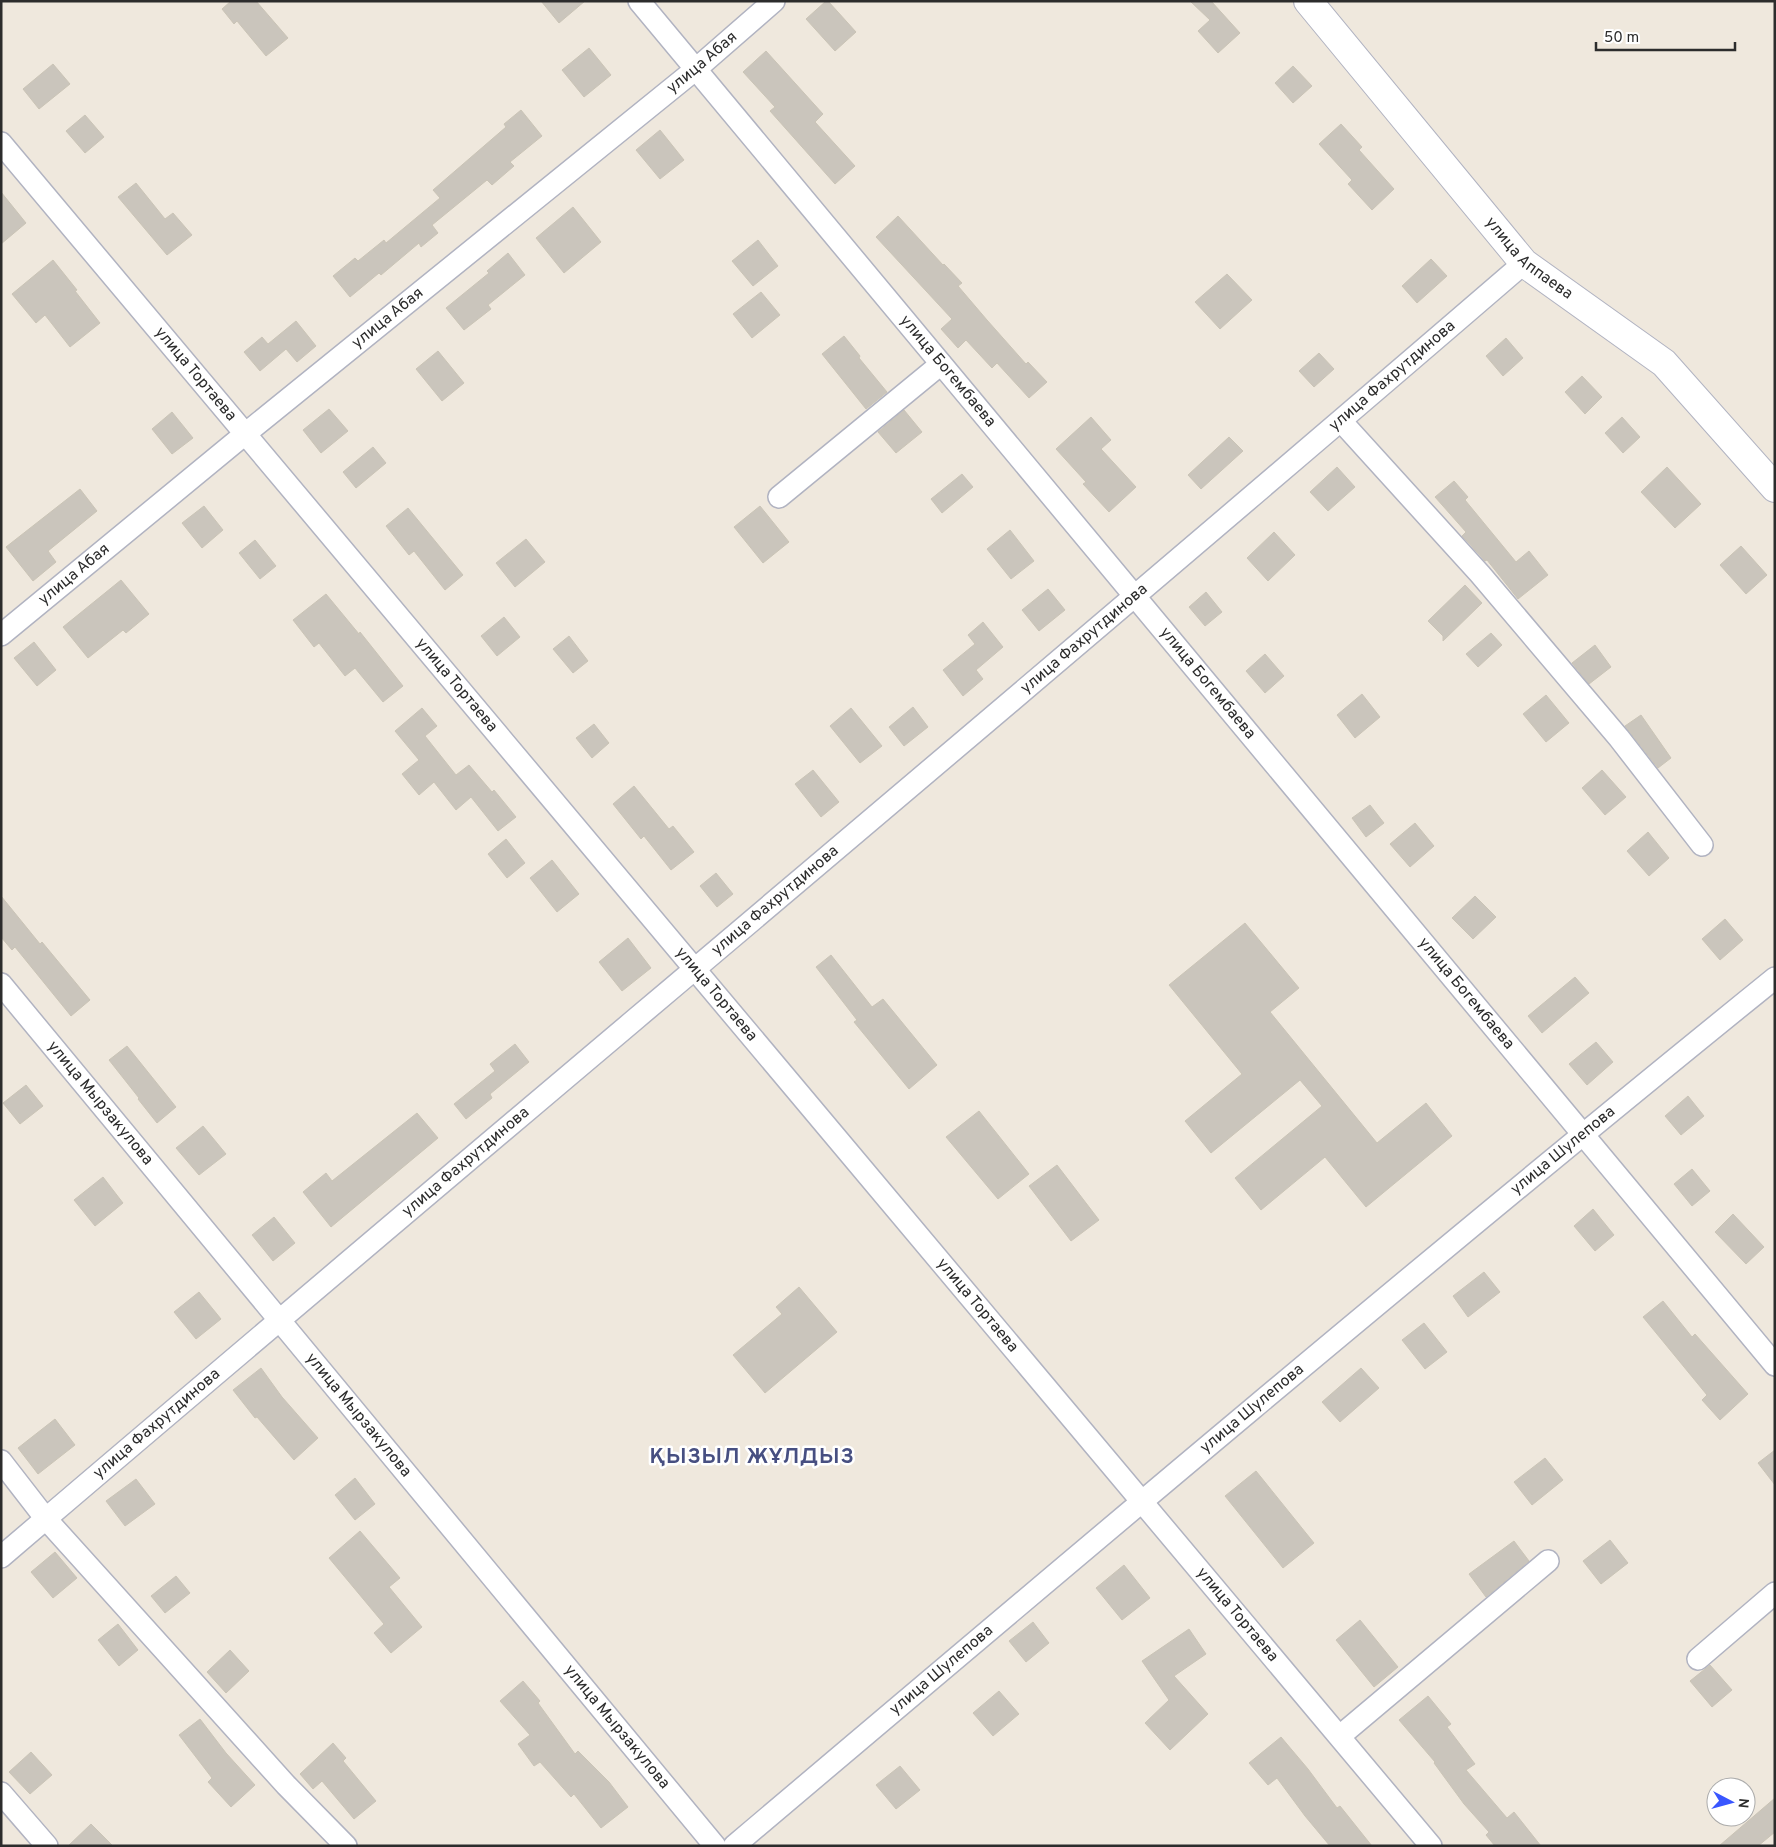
<svg xmlns="http://www.w3.org/2000/svg" width="1776" height="1847" font-family="Overpass,sans-serif">
<rect width="100%" height="100%" fill="#efe8dd"/>
<g fill="#cac5bc" stroke="#cac4b6">
<path d="M231 1H256L288 38 266 56 237 21 234 24 222 9Z"/>
<path d="M541 1H585L559 23Z"/>
<path d="M826 1H828L856 32 835 51 806 19Z"/>
<path d="M1190 1H1211L1240 33 1218 53 1198 31 1210 20Z"/>
<path d="M589 48 611 75 584 97 562 70Z"/>
<path d="M766 51 823 114 815 122 855 166 835 184 770 111 775 107 743 72Z"/>
<path d="M53 64 70 84 39 109 23 89Z"/>
<path d="M1293 66 1312 86 1293 103 1275 83Z"/>
<path d="M521 110 542 136 510 162 514 166 492 185 487 180 432 225 438 233 421 247 419 243 381 275 379 273 350 297 333 276 355 258 358 261 384 240 386 243 440 198 433 190 506 127 504 124Z"/>
<path d="M85 115 104 137 85 153 66 131Z"/>
<path d="M1341 124 1362 147 1359 150 1394 189 1372 210 1348 184 1352 180 1319 144Z"/>
<path d="M660 130 684 160 660 179 636 150Z"/>
<path d="M136 183 165 219 173 213 192 235 167 255 118 197Z"/>
<path d="M1 192 26 223 1 244Z"/>
<path d="M573 207 601 242 564 273 536 238Z"/>
<path d="M898 216 943 265 944 264 962 283 958 286 987 320 1026 364 1028 362 1047 382 1029 398 997 363 992 368 966 340 958 348 941 329 952 319 876 237Z"/>
<path d="M758 240 778 266 753 286 732 261Z"/>
<path d="M508 253 525 275 488 305 491 309 464 330 446 308 489 273 487 271Z"/>
<path d="M1431 259 1447 276 1417 303 1402 286Z"/>
<path d="M53 260 77 290 75 291 100 323 70 347 45 315 36 323 12 294Z"/>
<path d="M1227 274 1252 300 1220 329 1195 302Z"/>
<path d="M761 292 780 315 752 338 733 314Z"/>
<path d="M296 321 316 346 297 362 286 349 260 371 244 352 262 337 268 344Z"/>
<path d="M844 336 860 356 859 358 887 392 866 409 822 354Z"/>
<path d="M1506 338 1523 358 1503 376 1486 356Z"/>
<path d="M438 351 464 383 442 401 416 369Z"/>
<path d="M1319 353 1334 369 1314 387 1299 371Z"/>
<path d="M1582 376 1602 397 1585 414 1565 392Z"/>
<path d="M329 409 348 431 321 453 303 430Z"/>
<path d="M904 410 922 432 896 453 878 432Z"/>
<path d="M172 412 193 438 172 454 152 429Z"/>
<path d="M1091 417 1111 440 1101 449 1136 487 1109 512 1083 484 1086 482 1056 449Z"/>
<path d="M1622 417 1640 437 1623 453 1605 433Z"/>
<path d="M1229 437 1243 451 1201 489 1188 475Z"/>
<path d="M373 447 386 463 356 488 343 472Z"/>
<path d="M1337 467 1355 487 1328 511 1310 492Z"/>
<path d="M1667 467 1701 504 1675 528 1641 492Z"/>
<path d="M962 474 973 487 942 513 931 499Z"/>
<path d="M1454 481 1468 497 1465 500 1516 562 1529 551 1548 575 1518 599 1487 560 1485 561 1466 540 1462 536 1466 532 1435 497Z"/>
<path d="M80 489 97 511 48 551 56 562 33 581 6 547Z"/>
<path d="M204 506 223 530 202 548 182 523Z"/>
<path d="M760 506 789 542 763 563 734 527Z"/>
<path d="M408 508 463 575 445 590 414 551 409 555 386 526Z"/>
<path d="M1010 530 1034 561 1011 579 987 549Z"/>
<path d="M1274 532 1295 555 1268 581 1247 558Z"/>
<path d="M526 539 545 562 515 587 496 563Z"/>
<path d="M255 540 276 566 260 579 239 553Z"/>
<path d="M1741 546 1767 575 1746 594 1720 565Z"/>
<path d="M121 580 149 614 126 633 123 630 88 658 63 627Z"/>
<path d="M1465 585 1482 603 1443 641V636L1428 621Z"/>
<path d="M1048 589 1065 610 1039 631 1022 610Z"/>
<path d="M1206 592 1222 612 1205 626 1189 607Z"/>
<path d="M326 594 359 634 360 632 403 686 383 702 355 668 345 676 319 643 314 647 293 620Z"/>
<path d="M504 617 520 637 497 656 481 636Z"/>
<path d="M983 622 1003 647 976 670 983 679 963 696 943 670 975 644 968 635Z"/>
<path d="M1491 633 1502 645 1478 667 1466 654Z"/>
<path d="M569 636 588 661 573 673 553 649Z"/>
<path d="M34 642 56 670 37 686 14 658Z"/>
<path d="M1595 645 1611 667 1589 684 1572 663Z"/>
<path d="M1265 654 1284 676 1265 693 1246 671Z"/>
<path d="M1362 694 1380 717 1355 738 1337 715Z"/>
<path d="M1546 695 1569 723 1546 742 1523 714Z"/>
<path d="M913 707 928 727 904 746 889 727Z"/>
<path d="M422 708 437 726 425 736 456 775 469 765 492 792 494 790 516 817 498 831 471 797 456 810 434 782 419 795 402 774 419 760 395 731Z"/>
<path d="M851 708 882 746 860 763 830 726Z"/>
<path d="M1641 715 1671 758 1658 768 1625 726Z"/>
<path d="M594 724 609 743 592 758 576 738Z"/>
<path d="M813 770 839 802 821 817 795 784Z"/>
<path d="M1602 770 1626 797 1605 815 1582 788Z"/>
<path d="M634 786 669 829 673 826 694 852 671 870 644 836 641 839 613 804Z"/>
<path d="M1370 805 1384 823 1366 837 1352 818Z"/>
<path d="M1415 823 1434 846 1410 867 1390 844Z"/>
<path d="M1648 832 1669 858 1649 876 1627 851Z"/>
<path d="M506 839 525 863 507 878 488 854Z"/>
<path d="M552 860 579 894 557 912 530 878Z"/>
<path d="M716 873 733 894 717 907 700 886Z"/>
<path d="M1 896 40 944 42 942 90 1000 71 1016 15 947 12 950 1 937Z"/>
<path d="M1475 896 1496 917 1473 939 1452 918Z"/>
<path d="M1725 919 1743 940 1720 960 1702 939Z"/>
<path d="M1245 923 1299 988 1270 1012 1377 1143 1426 1103 1452 1136 1366 1207 1325 1157 1261 1210 1235 1178 1322 1106 1300 1080 1211 1153 1185 1121 1242 1074 1169 985Z"/>
<path d="M628 938 651 968 622 991 599 962Z"/>
<path d="M831 955 872 1007 883 999 937 1065 909 1089 854 1022 857 1020 816 967Z"/>
<path d="M1575 977 1589 993 1542 1033 1528 1016Z"/>
<path d="M1596 1042 1613 1062 1587 1085 1569 1064Z"/>
<path d="M515 1044 529 1062 490 1094 492 1098 466 1119 454 1104 495 1071 490 1064Z"/>
<path d="M127 1046 176 1107 157 1123 138 1099 139 1098 109 1060Z"/>
<path d="M26 1085 43 1106 20 1124 3 1103Z"/>
<path d="M1688 1096 1704 1116 1681 1135 1665 1116Z"/>
<path d="M979 1111 1029 1174 998 1199 946 1137Z"/>
<path d="M417 1113 438 1138 331 1227 303 1192 326 1173 332 1181Z"/>
<path d="M203 1126 226 1154 199 1175 176 1148Z"/>
<path d="M1057 1165 1099 1220 1071 1241 1029 1186Z"/>
<path d="M1692 1169 1710 1191 1692 1206 1674 1184Z"/>
<path d="M103 1177 123 1203 95 1226 74 1200Z"/>
<path d="M1593 1209 1614 1235 1595 1251 1574 1226Z"/>
<path d="M1733 1214 1764 1247 1746 1264 1715 1232Z"/>
<path d="M274 1217 295 1243 273 1261 252 1235Z"/>
<path d="M1484 1272 1500 1292 1468 1317 1453 1296Z"/>
<path d="M799 1287 837 1332 765 1393 733 1355 782 1314 776 1307Z"/>
<path d="M199 1292 221 1319 196 1339 174 1312Z"/>
<path d="M1663 1301 1692 1337 1695 1334 1748 1394 1720 1420 1702 1400 1707 1395 1643 1317Z"/>
<path d="M1424 1323 1447 1352 1425 1369 1402 1340Z"/>
<path d="M261 1368 282 1397 318 1438 294 1460 257 1417 255 1418 233 1390Z"/>
<path d="M1361 1368 1379 1388 1340 1422 1322 1402Z"/>
<path d="M55 1419 75 1445 38 1474 18 1448Z"/>
<path d="M1775 1450V1485L1758 1463Z"/>
<path d="M1545 1458 1563 1480 1532 1505 1514 1482Z"/>
<path d="M1256 1471 1314 1543 1283 1568 1225 1496Z"/>
<path d="M355 1478 375 1504 355 1520 335 1495Z"/>
<path d="M136 1479 155 1504 125 1526 106 1501Z"/>
<path d="M360 1531 400 1578 389 1587 422 1627 391 1653 374 1633 384 1624 329 1558Z"/>
<path d="M1610 1540 1628 1563 1601 1584 1583 1561Z"/>
<path d="M1514 1541 1529 1561 1486 1597 1469 1574Z"/>
<path d="M55 1552 77 1578 53 1598 31 1572Z"/>
<path d="M1124 1565 1150 1598 1122 1620 1096 1588Z"/>
<path d="M176 1576 190 1593 165 1613 151 1596Z"/>
<path d="M1360 1620 1398 1667 1374 1687 1336 1640Z"/>
<path d="M1033 1622 1049 1643 1026 1662 1009 1641Z"/>
<path d="M118 1624 138 1650 119 1666 98 1640Z"/>
<path d="M1189 1629 1206 1654 1174 1676 1208 1714 1170 1750 1145 1723 1169 1700 1142 1661Z"/>
<path d="M230 1650 249 1671 226 1693 207 1672Z"/>
<path d="M1710 1665 1732 1690 1712 1707 1690 1681Z"/>
<path d="M523 1681 540 1701 538 1703 575 1754 578 1751 609 1782 628 1807 601 1828 574 1794 571 1797 540 1762 534 1766 518 1744 530 1735 500 1701Z"/>
<path d="M999 1691 1019 1714 993 1736 973 1713Z"/>
<path d="M1428 1696 1451 1724 1447 1727 1475 1764 1466 1770 1507 1818 1514 1812 1541 1846H1495L1486 1835 1489 1832 1464 1804 1434 1763 1435 1762 1399 1720Z"/>
<path d="M200 1719 226 1753 255 1785 231 1807 208 1782 212 1778 179 1735Z"/>
<path d="M1281 1737 1308 1769 1337 1808 1340 1806 1372 1846H1330L1305 1816 1277 1778 1268 1785 1249 1763Z"/>
<path d="M333 1743 346 1758 343 1761 376 1801 354 1819 322 1781 313 1789 300 1774Z"/>
<path d="M31 1752 52 1775 30 1794 9 1772Z"/>
<path d="M900 1766 920 1790 896 1809 876 1785Z"/>
<path d="M1775 1798V1832L1758 1846H1719Z"/>
<path d="M91 1824 113 1846H68Z"/>
</g>
<g fill="none" stroke-linecap="round" stroke-linejoin="round">
<defs>
<g id="street">
<path id="s1" d="M639 1 1775 1365"/>
<path id="s2" d="M1 143 1431 1846"/>
<path d="M1341 421 1480 574 1619 738 1702 845"/>
<path d="M779 497 941 364"/>
<path id="s3" d="M1 635 245 434 696 69 774 1"/>
<path id="s4" d="M1 984 715 1846"/>
<path d="M1 1461 46 1519 286 1785 346 1846"/>
<path id="s5" d="M1 1557C508 1124 1020 698 1524 263"/>
<path d="M1698 1659 1775 1593"/>
<path d="M1340 1736 1548 1561"/>
<path d="M1 1793 47 1846"/>
<path id="s6" d="M734 1846C1079 1554 1424 1262 1775 978"/>
</g>
<g id="secondary">
<path id="s7" d="M1308 1 1524 263 1664 363 1775 488"/>
</g>
</defs>
<use href="#street" stroke="#b1b3c1" stroke-width="24"/>
<use href="#secondary" stroke="#b1b3c1" stroke-width="30"/>
<use href="#street" stroke="#fff" stroke-width="21"/>
<use href="#secondary" stroke="#fff" stroke-width="28"/>
</g>
<g text-anchor="middle" dominant-baseline="central" stroke-width="5" stroke-linejoin="round" paint-order="stroke">
<g font-size="16" fill="#2c2c2c" stroke="#fff">
<text stroke="none"><textPath href="#s3" startOffset="905">улица Абая</textPath></text>
<text stroke="none"><textPath href="#s7" startOffset="340">улица Аппаева</textPath></text>
<text stroke="none"><textPath href="#s3" startOffset="500">улица Абая</textPath></text>
<text stroke="none"><textPath href="#s1" startOffset="482">улица Богембаева</textPath></text>
<text stroke="none"><textPath href="#s2" startOffset="302">улица Тортаева</textPath></text>
<text stroke="none"><textPath href="#s5" startOffset="1825">улица Фахрутдинова</textPath></text>
<text stroke="none"><textPath href="#s3" startOffset="95">улица Абая</textPath></text>
<text stroke="none"><textPath href="#s5" startOffset="1420">улица Фахрутдинова</textPath></text>
<text stroke="none"><textPath href="#s1" startOffset="888">улица Богембаева</textPath></text>
<text stroke="none"><textPath href="#s2" startOffset="708">улица Тортаева</textPath></text>
<text stroke="none"><textPath href="#s5" startOffset="1015">улица Фахрутдинова</textPath></text>
<text stroke="none"><textPath href="#s2" startOffset="1112">улица Тортаева</textPath></text>
<text stroke="none"><textPath href="#s1" startOffset="1292">улица Богембаева</textPath></text>
<text stroke="none"><textPath href="#s4" startOffset="155">улица Мырзакулова</textPath></text>
<text stroke="none"><textPath href="#s6" startOffset="1082">улица Шулепова</textPath></text>
<text stroke="none"><textPath href="#s5" startOffset="610">улица Фахрутдинова</textPath></text>
<text stroke="none"><textPath href="#s2" startOffset="1518">улица Тортаева</textPath></text>
<text stroke="none"><textPath href="#s6" startOffset="678">улица Шулепова</textPath></text>
<text stroke="none"><textPath href="#s4" startOffset="560">улица Мырзакулова</textPath></text>
<text stroke="none"><textPath href="#s5" startOffset="205">улица Фахрутдинова</textPath></text>
<text stroke="none"><textPath href="#s2" startOffset="1922">улица Тортаева</textPath></text>
<text stroke="none"><textPath href="#s6" startOffset="272">улица Шулепова</textPath></text>
<text stroke="none"><textPath href="#s4" startOffset="965">улица Мырзакулова</textPath></text>
</g>
<g font-size="21" font-weight="bold" letter-spacing="1" fill="#474f81" stroke="#fff">
<text x="752" y="1457">ҚЫЗЫЛ ЖҰЛДЫЗ</text>
</g>
</g>
<rect width="1776" height="1847" fill="none" stroke="#2c2c2c" stroke-width="5"/>
<g transform="translate(1731 1802) rotate(96)"><circle r="24" fill="#ffffff" stroke="#ababab"/>
<path d="M0-4L9 19L0 12L-9 19Z" fill="#3956ff"/>
<text y="-8" font-size="14" font-weight="bold" text-anchor="middle" fill="#2c2c2c">N</text>
</g>
<path d="M1596 42v8h139v-8" fill="none" stroke="#2c2c2c" stroke-width="2.5"/>
<text x="1604" y="42" font-size="15" fill="#2c2c2c" stroke="#ffffff" stroke-width="4" paint-order="stroke">50 m</text>
</svg>
